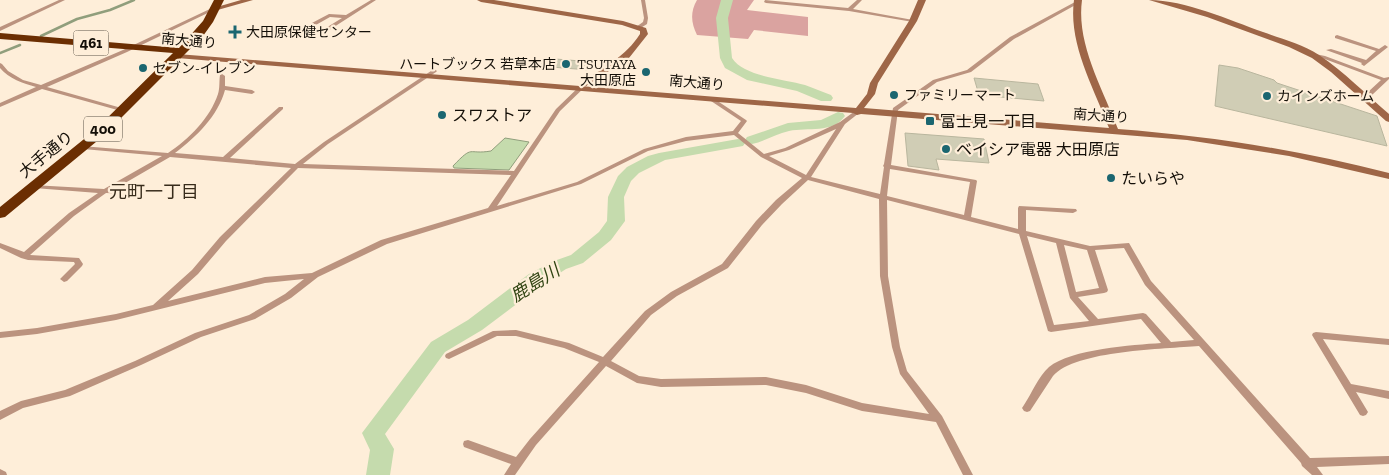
<svg xmlns="http://www.w3.org/2000/svg" width="1389" height="475" font-family="'Zilla Slab','Noto Sans JP',serif">
<rect width="100%" height="100%" fill="#feeed9"/>
<path fill="#daa3a0" d="M697 0H754L747 10 808 17V36L754 30 748 39 697 35C691 23 690 12 697 0Z"/>
<path fill="#c5dbad" stroke="#909e7c" d="M505 138 529 142 509 170 454 168 453 166C474 144 467 155 491 151Z"/>
<g fill="none" stroke-linecap="round" stroke-linejoin="round">
<g stroke="#909e7c" stroke-width="2.5">
<path d="M41 36 77 19 110 10 134 0"/>
<path d="M0 53 20 45"/>
</g>
<g fill="#c5dbad" fill-rule="evenodd">
<path d="M721 0H733L728 18 732 58C744 77 785 79 805 85 814 88 822 92 831 95L833 98 831 101H821L797 91 747 80 725 68 720 58 716 18Z"/>
<path d="M838 112 843 113 845 116C832 134 808 127 789 131 776 134 765 141 752 144L747 143 745 140 747 137 788 123 821 120Z"/>
<path d="M738 139 743 140 745 143 743 146 665 160 639 173 631 181 624 197 625 221 611 240 583 263 566 269 543 284 482 330 445 352 385 434 394 449 390 475H366L370 450 362 433 431 342 468 320 529 274 554 261 571 255 599 232 607 221 608 197 618 176 627 167 648 156 659 153Z"/>
</g>
</g>
<g fill="#d0cdb5" stroke="#b9b69e">
<path d="M543 58 593 62 589 70 538 66Z"/>
<path d="M1219 65 1238 68 1274 80 1277 83 1377 116 1387 146 1215 106Z"/>
<path d="M974 78 1038 84 1044 101 979 95Z"/>
<path d="M905 133 984 139 989 163 936 159 939 170 908 166Z"/>
</g>
<g fill="none" stroke-linecap="round" stroke-linejoin="round">
<g fill="#bb937f" fill-rule="evenodd">
<path d="M59 0H65L0 31V27Z"/>
<path d="M371 0H376L323 34H319L308 29 310 24 329 14 346 15ZM330 17 342 18 321 31 314 28V26Z"/>
<path d="M641 0H645L648 18 647 24 639 29 636 27 643 22 644 18Z"/>
<path d="M765 0 848 8 857 0H862L853 9 913 20 915 21 913 22 849 11 766 3 764 2Z"/>
<path d="M1075 2 1079 3 1014 39 971 72 937 82 898 110 891 165 976 180 977 181 971 217 1018 229V208L1019 206 1076 209 1077 211 1073 213 1026 210V231L1090 246 1129 243 1151 281 1310 458 1389 456V464L1317 467 1323 475H1312L1302 466 1301 463 1199 346C1165 349 1076 350 1053 376L1030 411 1027 412 1024 411 1022 408 1024 405C1032 393 1038 377 1049 367 1071 349 1133 345 1161 343L1141 319 1051 332 1048 331 1019 234 887 200 888 276 900 347 907 371 942 416 973 475H963L936 422 862 411 806 393 766 385 661 387 637 383 606 366 536 445 515 475H504L511 464 464 447 463 444 464 441 468 440 516 457 530 439 599 362 564 348 516 336H497L449 359 446 358 445 356 446 354 493 331 516 330 569 343 603 357 645 311 671 292 722 264 756 221 776 200 802 178 761 157 734 135 686 141 648 151 581 184 387 244 318 277 291 298 255 319 201 337 141 365 70 396 23 408 0 420V411L21 401 65 390 135 361 195 333 249 315 285 294 304 279 265 283 116 320 37 334 0 338V332L37 328 116 314 153 305 192 270 220 237 291 168 170 157 113 190 130 192 131 193 130 194 106 193 74 216 30 255 79 258 83 264 82 266 67 281 64 282 60 279 75 264 74 262 28 260 21 258 0 248V243L24 252 69 213 98 193 34 188 32 187 31 186 32 185 104 189 162 156 83 149 80 147 81 146 168 153C189 139 210 118 218 94 220 88 219 81 220 75L222 74 225 76V86L252 90 255 92 252 94 225 90C218 116 196 137 175 153L223 157 279 107H283V109L230 158 295 164 324 142 434 69 437 71 436 72 328 144 303 164 514 171 556 109 584 82H588V84L560 111 497 206 577 182 644 149 686 137 733 131 741 121 711 101V99L713 98 746 120 747 121 738 133 764 154 785 148 840 122 855 111H859V113L845 124 811 177 880 194 884 167 883 166 884 164 893 108 933 80 967 70 1010 37ZM836 129 806 175 769 156 789 150ZM298 168 511 175 488 208 381 240 312 273 265 277 168 301 198 274 226 241ZM890 169 970 182 964 215 887 196ZM808 180 879 199 880 276 892 347 900 374 929 414 862 403 806 385 766 377 661 379 639 376 611 361 651 315 677 296 728 268 762 225 782 204ZM1027 236 1056 243 1070 298 1089 321 1054 325ZM1064 245 1087 250 1099 288 1076 292ZM1124 248 1145 285 1194 340 1171 342 1146 314 1143 313 1098 319 1078 297 1104 293 1107 292 1108 290 1095 250Z"/>
<path d="M212 8 216 9 127 52 47 87 125 109V111H121L42 89 0 107V103L36 87C23 83 9 79 0 68V63L2 64 8 71 23 80 41 85 123 50Z"/>
<path d="M1337 35 1379 49 1385 45 1388 47 1364 66 1361 64 1362 63 1326 50 1331 49 1366 60 1376 51 1335 38V36Z"/>
<path d="M1315 54 1325 56 1384 78 1389 77V79L1372 95H1359V93L1368 92 1381 80 1322 58 1313 57 1312 56Z"/>
<path d="M1316 332 1389 339V345L1323 339 1351 384 1389 391V399L1356 392 1368 412 1366 415 1363 416 1360 415 1312 335 1313 333Z"/>
<path d="M0 469 6 472 7 475H0Z"/>
</g>
<g fill="#9e6647" fill-rule="evenodd">
<path d="M241 0H253L214 11 210 9Z"/>
<path d="M477 0H494L623 21 646 28 648 34 629 58 586 86 583 85V81C604 68 626 56 640 34V31L622 25 481 2Z"/>
<path d="M918 0H926L917 21 878 83 875 94 864 108 1109 128C1094 88 1068 44 1074 0H1082C1076 44 1103 89 1118 129 1210 136 1300 150 1389 173V179L1289 156 1187 140 861 114 857 115 853 113 177 58 173 56 177 54 856 108 867 94 870 83 909 21Z"/>
<path d="M1149 0C1185 0 1229 20 1263 32 1282 39 1302 44 1319 55 1344 72 1366 94 1389 114V122L1386 121 1331 72 1312 58 1289 47 1207 17Z"/>
</g>
<path fill="#6b2e02" fill-rule="evenodd" d="M214 0H224L213 22 203 36 102 137 5 217 0 218V207L94 131 173 53 0 39V33L179 48 203 21Z"/>
</g>
<g fill="#1b6670" stroke="#feeed9" stroke-width="2">
<path d="M232.5 24.5h5v5h5v5h-5v5h-5v-5h-5v-5h5z"/>
<circle cx="566" cy="64" r="5"/>
<circle cx="143" cy="68" r="5"/>
<circle cx="646" cy="72" r="5"/>
<circle cx="894" cy="95" r="5"/>
<circle cx="1267" cy="96" r="5"/>
<circle cx="442" cy="115" r="5"/>
<rect x="925" y="116" width="10" height="10" rx="2.5"/>
<circle cx="946" cy="149" r="5"/>
<circle cx="1111" cy="178" r="5"/>
</g>
<g text-anchor="middle" dominant-baseline="central" stroke-width="4.5" stroke-linejoin="round" paint-order="stroke">
<g font-size="14" fill="#140f08" stroke="#feeed9" text-anchor="start">
<text x="246" y="32">大田原保健センター</text>
<text x="556" y="64" text-anchor="end">ハートブックス 若草本店</text>
<text x="636" y="64" text-anchor="end">TSUTAYA<tspan x="636" dy="16">大田原店</tspan></text>
<text x="153" y="68">セブン-イレブン</text>
<text x="904" y="95">ファミリーマート</text>
<text x="1277" y="96">カインズホーム</text>
</g>
<g font-size="14" fill="#140f08" stroke="#feeed9">
<text transform="translate(189 41) rotate(5)">南大通り</text>
<text transform="translate(697 83) rotate(5)">南大通り</text>
<text transform="translate(1101 116) rotate(4)">南大通り</text>
</g>
<g fill="#feeed9" stroke="#5a5247" stroke-width="1">
<rect x="73.5" y="30.5" width="35" height="25" rx="4"/>
<rect x="84" y="116.5" width="38" height="25" rx="4"/>
</g>
<g font-size="15" font-weight="bold" fill="#140f08">
<text x="91" y="43">461</text>
<text x="103" y="129">400</text>
</g>
<g font-size="16" fill="#140f08" stroke="#feeed9" text-anchor="start">
<text x="452" y="115">スワストア</text>
<text x="940" y="121">富士見一丁目</text>
<text x="956" y="149">ベイシア電器 大田原店</text>
<text x="1121" y="178">たいらや</text>
</g>
<g font-size="16" fill="#140f08" stroke="#feeed9">
<text transform="translate(46 154) rotate(-39)">大手通り</text>
</g>
<g font-size="18" fill="#372b1b" stroke="#feeed9">
<text x="154" y="192">元町一丁目</text>
</g>
<g font-size="18" font-style="italic" fill="#2f4311" stroke="#feeed9">
<text transform="translate(535 283) rotate(-32)">鹿島川</text>
</g>
</g>
</svg>
